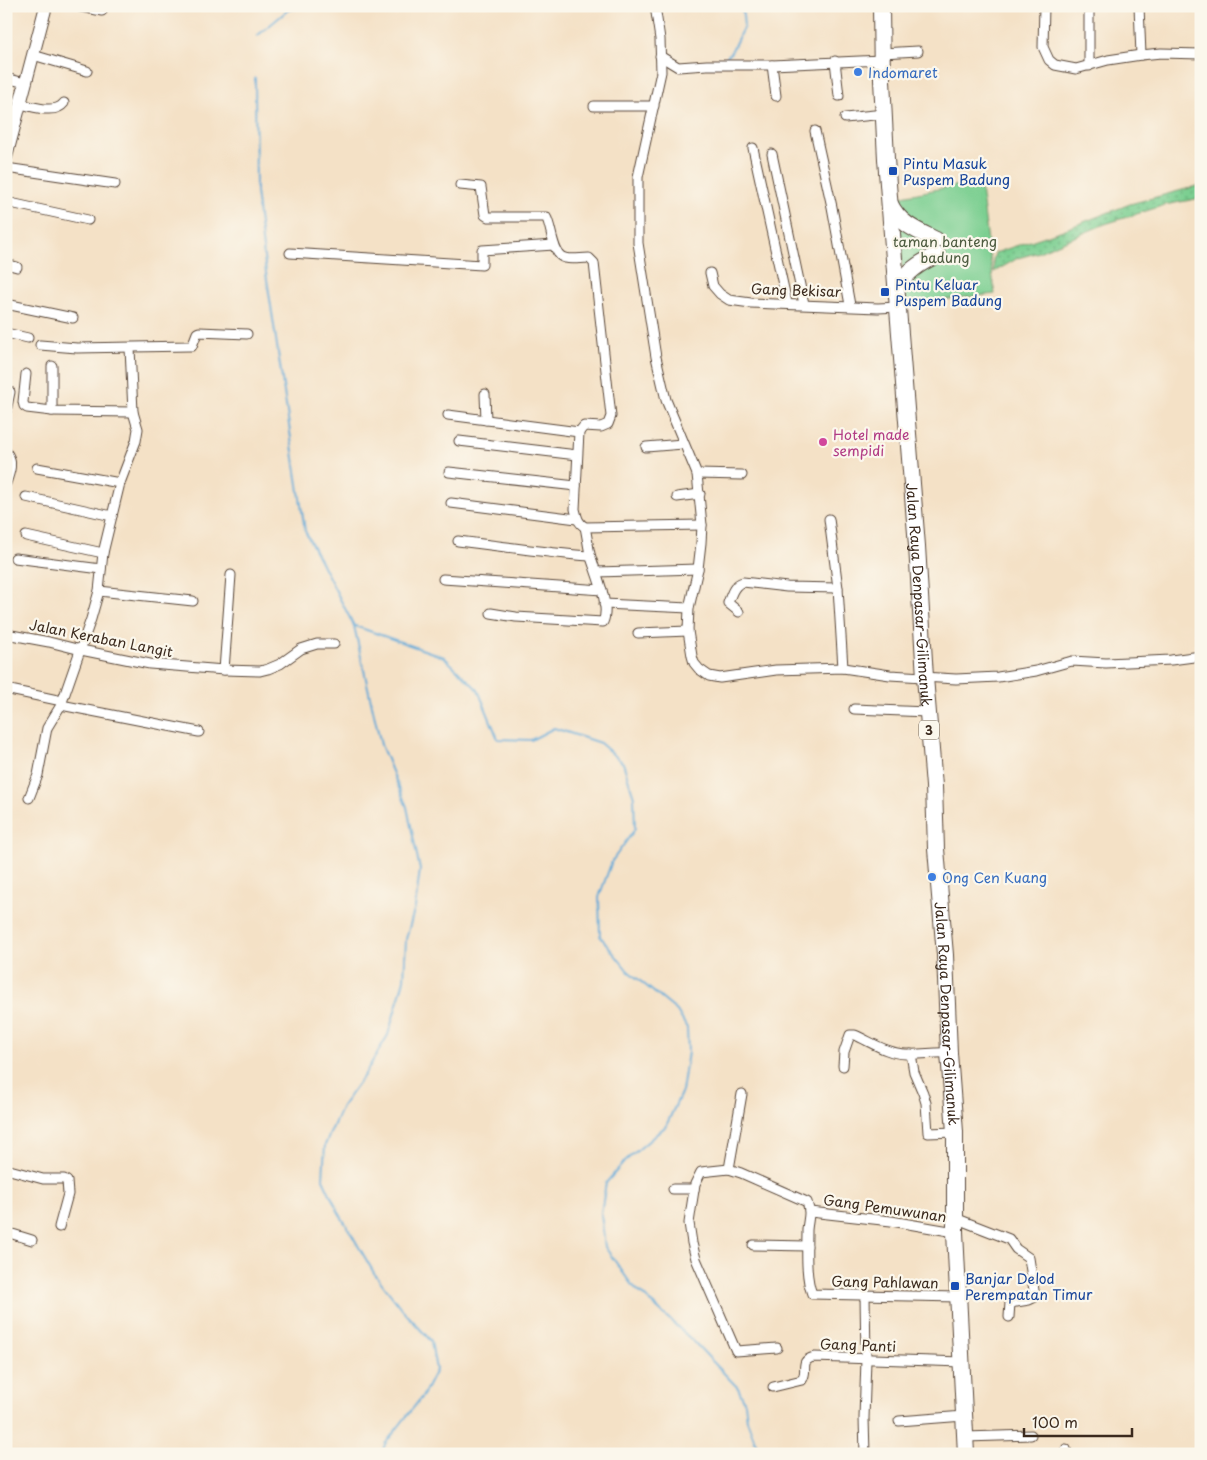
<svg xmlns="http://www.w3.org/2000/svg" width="1207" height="1460" font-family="'Playpen Sans',sans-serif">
<defs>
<pattern id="grass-dots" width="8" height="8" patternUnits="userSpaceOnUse" patternTransform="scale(1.25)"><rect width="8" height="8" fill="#7bcf91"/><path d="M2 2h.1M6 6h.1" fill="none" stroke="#66a876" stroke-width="1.8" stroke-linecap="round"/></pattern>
</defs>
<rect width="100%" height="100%" fill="#fbf7ec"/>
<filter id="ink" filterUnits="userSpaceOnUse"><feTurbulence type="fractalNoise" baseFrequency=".02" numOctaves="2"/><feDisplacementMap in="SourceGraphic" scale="10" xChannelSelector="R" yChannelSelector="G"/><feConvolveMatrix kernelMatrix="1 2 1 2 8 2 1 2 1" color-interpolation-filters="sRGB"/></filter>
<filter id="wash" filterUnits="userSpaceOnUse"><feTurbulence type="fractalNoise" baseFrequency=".0096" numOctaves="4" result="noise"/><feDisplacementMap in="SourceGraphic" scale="20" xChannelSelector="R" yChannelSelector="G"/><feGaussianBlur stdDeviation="1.12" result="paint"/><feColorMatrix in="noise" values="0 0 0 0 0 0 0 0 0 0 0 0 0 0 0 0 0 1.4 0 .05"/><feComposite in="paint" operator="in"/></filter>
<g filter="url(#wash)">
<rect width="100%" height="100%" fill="#f4e1c6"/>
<path fill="url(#grass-dots)" stroke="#5b7c58" d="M1201 185V198L1165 205 1105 224 1039 252 1018 258 994 272 993 260 995 253 1063 230 1130 204Z"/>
<path fill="#7bcf91" stroke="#5b7c58" d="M980 181 995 294 905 304 897 197Z"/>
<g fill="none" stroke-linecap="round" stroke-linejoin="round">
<g stroke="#60a9d7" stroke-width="2">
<path d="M257 36 288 10 306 6"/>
<path d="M722 62 731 52 744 26 742 6"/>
<path d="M255 78 256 192 266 273 305 531 354 626 381 745 407 807 420 870 415 907 406 939 404 980 388 1035 365 1074 342 1106 325 1145 323 1179 338 1211 374 1273 401 1308 431 1341 436 1370 424 1394 385 1444 382 1454"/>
<path d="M355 626 444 657 478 690 498 739 531 740 554 728 600 743 623 763 634 797 635 829 612 861 599 897 600 936 628 971 677 1011 687 1028 688 1052 682 1091 666 1126 625 1161 606 1183 601 1213 605 1247 631 1284 694 1342 738 1388 745 1403 747 1420 760 1454"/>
</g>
</g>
</g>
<g filter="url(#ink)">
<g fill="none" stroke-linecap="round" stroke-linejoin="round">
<defs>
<g id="street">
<path d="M76 6 102 11"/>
<path d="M655 6 660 39 661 72 638 177V243L656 357 666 400 697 474 702 525 701 543 698 569 689 608 688 631 692 656 694 663 699 669 709 676 720 678 776 670 843 668 890 675 956 679 998 677 1036 671 1072 661 1106 663 1171 660 1201 656"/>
<path d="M1044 6 1043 47 1049 60 1055 65 1076 69 1108 60 1141 55 1161 53 1201 54"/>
<path d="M1089 6V66"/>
<path d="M1139 6 1141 55"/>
<path d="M882 53 918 51"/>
<path d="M33 55 87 71"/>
<path d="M660 56 678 67 707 65H772L882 60"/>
<path d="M835 61 839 96"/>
<path d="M772 65 776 96"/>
<path d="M6 78 25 83"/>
<path d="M20 104C32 106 55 115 64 103"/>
<path d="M594 106H654"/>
<path d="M6 109 18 111"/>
<path d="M845 118 884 114"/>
<path d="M815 131 832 207 850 305"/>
<path d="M753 148 787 303"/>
<path d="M772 154 804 304"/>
<path d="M6 168 115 184"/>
<path d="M460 185 481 187 485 215 488 217H546C552 226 552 256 565 258 572 260 581 258 589 258L594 263 611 416 608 424 601 427 584 426 579 432"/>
<path d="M6 202 88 220"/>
<path d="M290 253 482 265V250L554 245"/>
<path d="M6 264 17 267"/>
<path d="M710 273 713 286 720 294 729 300 751 303 878 308 898 307"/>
<path d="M6 304 73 318"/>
<path d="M6 333 28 338"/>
<path d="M40 345 77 348 189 346H192L197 333 199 332 247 334"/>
<path d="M26 374 23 402 24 406 27 408 52 411 133 412"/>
<path d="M485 394 486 420"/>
<path d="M6 411 10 392"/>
<path d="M52 411V366"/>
<path d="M448 415 579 432 575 509C577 517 578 523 585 527L702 525"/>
<path d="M459 441 577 455"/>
<path d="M646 447 683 444"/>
<path d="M6 452C14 461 10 472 6 483"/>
<path d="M37 468 120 483"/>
<path d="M449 472 576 486"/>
<path d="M697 474 742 475"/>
<path d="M26 497 112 516"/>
<path d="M677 497 700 494"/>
<path d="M451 503 577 519"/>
<path d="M829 519 838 588 843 668"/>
<path d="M26 536 103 553"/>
<path d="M458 541C502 546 546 553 590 556"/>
<path d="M15 558 101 569"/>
<path d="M597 572 698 569"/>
<path d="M443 579 602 590"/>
<path d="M99 591 193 601"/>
<path d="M604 604 689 608"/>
<path d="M739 612 728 603C731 595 734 584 743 582L787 587 838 588"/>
<path d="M491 613 516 617 603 622C611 605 595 572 590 554 588 545 587 536 585 527"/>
<path d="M638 633 688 631"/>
<path d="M6 634 49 642 81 650 150 664 224 670 260 671 268 669 280 664 301 649 317 644H334"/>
<path d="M224 670 231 575"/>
<path d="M10 690 62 701"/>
<path d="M61 705 199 732"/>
<path d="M854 709 927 712"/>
<path d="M29 798 38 775 47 728 61 705 91 619 99 591 103 553 120 483 136 441 138 429 133 412 130 348"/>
<path d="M911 1054 914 1072 923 1093 926 1103 928 1133 955 1132"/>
<path d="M843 1066 844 1052 850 1035H855C871 1042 888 1054 906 1054 921 1055 934 1052 949 1053"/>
<path d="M6 1169 43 1179H64L67 1181 68 1194 59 1227"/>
<path d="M729 1169 742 1094"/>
<path d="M673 1189H694"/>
<path d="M810 1212 891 1221 955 1232"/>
<path d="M955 1218 1009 1239 1016 1249 1029 1258 1035 1297 1029 1300 1010 1303 1009 1317"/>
<path d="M6 1232 32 1240"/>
<path d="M753 1245 807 1246"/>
<path d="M865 1295 866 1360 864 1418 865 1454"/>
<path d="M777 1348 736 1351 696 1259 692 1243 689 1223 692 1203 695 1184 701 1172 729 1169 741 1173 807 1202C811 1214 808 1218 807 1230 807 1249 805 1276 812 1294L958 1297"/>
<path d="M773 1387 802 1380C809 1370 798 1361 814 1357L962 1362"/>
<path d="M899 1421 964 1416"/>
<path d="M965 1437 1031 1435"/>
<path d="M1066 1449 1067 1454"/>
</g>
<path id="secondary" d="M6 157 46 6"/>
<g id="highway">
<path id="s1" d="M881 6 882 80 886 159 917 546 925 677 934 786 936 849 945 955 949 1053 955 1132V1232L966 1454"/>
<path d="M890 204C899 224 918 231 936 240"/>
<path d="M896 288C907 272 919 263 937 255"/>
</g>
</defs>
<use href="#street" stroke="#574537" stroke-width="11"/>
<use href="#secondary" stroke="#574537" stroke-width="14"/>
<use href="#highway" stroke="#574537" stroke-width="18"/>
<use href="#street" stroke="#fff" stroke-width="9"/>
<use href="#secondary" stroke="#fff" stroke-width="12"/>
<use href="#highway" stroke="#fff" stroke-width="16"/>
</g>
</g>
<g fill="#3f7fe0" stroke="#fbf7ec" stroke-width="2">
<circle cx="858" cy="72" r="5"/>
<circle cx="932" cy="877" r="5"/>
</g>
<g fill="#1a4fb4" stroke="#fbf7ec" stroke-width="2">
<rect x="888" y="166" width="10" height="10" rx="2.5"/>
<rect x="880" y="287" width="10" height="10" rx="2.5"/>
<rect x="950" y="1281" width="10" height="10" rx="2.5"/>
</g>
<circle fill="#d1479c" stroke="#fbf7ec" stroke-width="2" cx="823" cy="442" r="5"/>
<g text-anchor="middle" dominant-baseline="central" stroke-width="4.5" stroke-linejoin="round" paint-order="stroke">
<rect fill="#fbf7ec" stroke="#75685c" stroke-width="1" x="919" y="720.5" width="20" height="19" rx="4"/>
<g font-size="12" font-weight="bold" fill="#3b2a1e">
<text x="929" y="730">3</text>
</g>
<g font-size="14" fill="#366cbe" stroke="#fbf7ec" text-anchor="start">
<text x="868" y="72">Indomaret</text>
<text x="942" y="877">Ong Cen Kuang</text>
</g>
<g font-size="14" fill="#164399" stroke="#fbf7ec" text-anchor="start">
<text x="903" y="163">Pintu Masuk<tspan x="903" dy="16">Puspem Badung</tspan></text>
<text x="895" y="284">Pintu Keluar<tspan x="895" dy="16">Puspem Badung</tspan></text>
<text x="965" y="1278">Banjar Delod<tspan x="965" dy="16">Perempatan Timur</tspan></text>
</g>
<g font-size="14" fill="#4e5c40" stroke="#fbf7ec">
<text x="945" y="241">taman banteng<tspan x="945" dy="16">badung</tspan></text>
</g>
<g font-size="14" fill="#3b2a1e" stroke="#fbf7ec">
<text transform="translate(796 290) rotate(2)">Gang Bekisar</text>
<text stroke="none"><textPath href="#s1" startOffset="590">Jalan Raya Denpasar-Gilimanuk</textPath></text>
<text transform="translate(101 638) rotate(11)">Jalan Keraban Langit</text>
<text stroke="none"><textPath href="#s1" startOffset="1010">Jalan Raya Denpasar-Gilimanuk</textPath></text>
<text transform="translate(885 1208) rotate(8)">Gang Pemuwunan</text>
<text transform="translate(885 1282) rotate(1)">Gang Pahlawan</text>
<text transform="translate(858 1345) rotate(2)">Gang Panti</text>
</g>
<g font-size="14" fill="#b23c85" stroke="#fbf7ec" text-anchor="start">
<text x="833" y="434">Hotel made<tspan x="833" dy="16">sempidi</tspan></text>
</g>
</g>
<rect width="1207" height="1460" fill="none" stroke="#fbf7ec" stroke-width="25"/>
<path d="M1024 1428v8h108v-8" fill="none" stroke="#3b2a1e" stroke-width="2.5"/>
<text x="1032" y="1428" font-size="15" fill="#3b2a1e" stroke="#fbf7ec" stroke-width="4" paint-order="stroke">100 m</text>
</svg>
